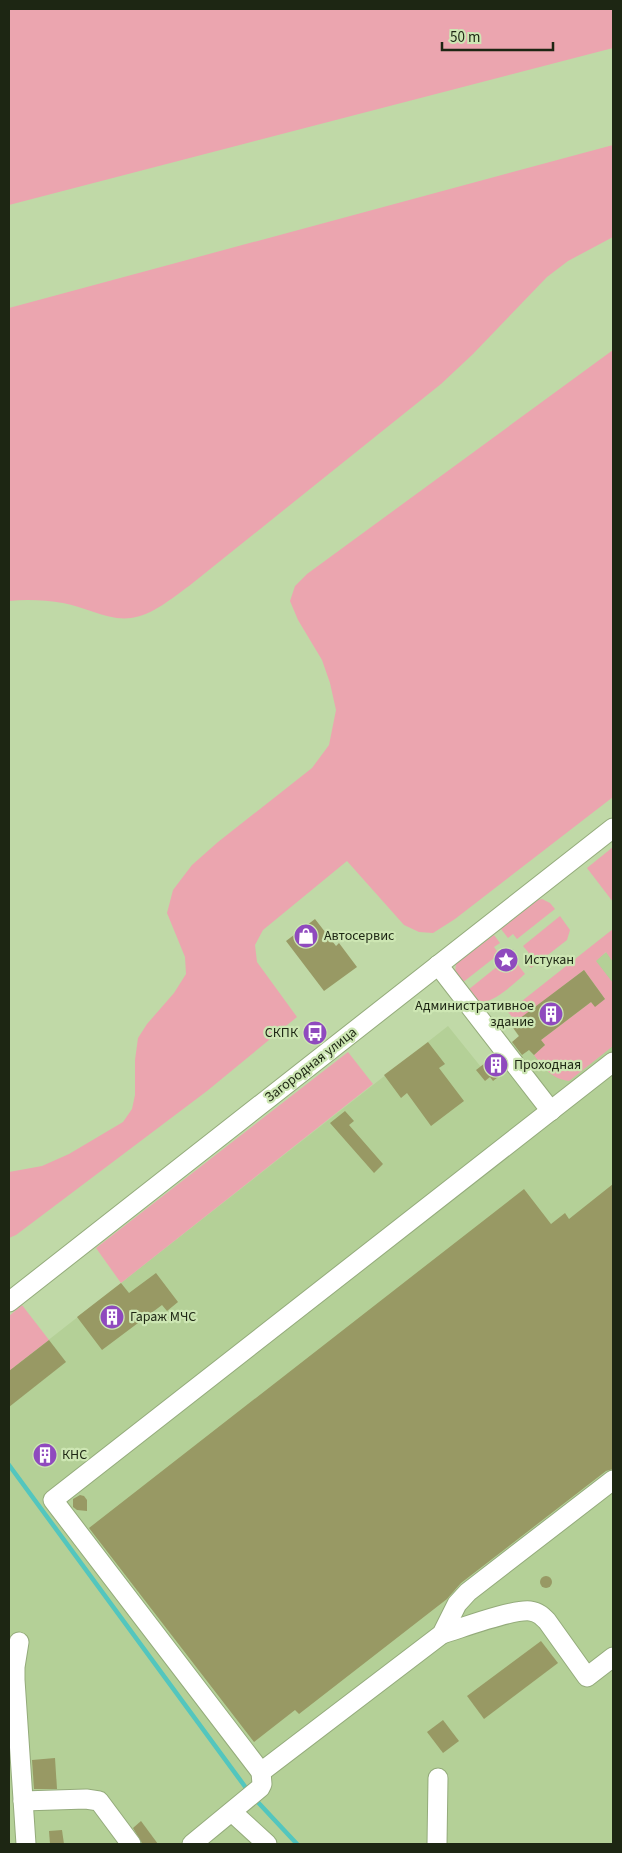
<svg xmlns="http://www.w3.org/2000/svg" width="622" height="1853" font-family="'Source Sans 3',sans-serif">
<rect width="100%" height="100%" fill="#c0d9a7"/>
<path fill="#b4d097" d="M613 947V1844H9V1371L448 1026 481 1067 519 1037 511 1025Z"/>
<g fill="#eba5af">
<path d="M9 9H613V48L9 205Z"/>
<path d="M613 145V237L568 261 547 277 473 354 441 384 189 586C172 598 153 615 131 618 108 621 86 607 63 603 46 600 26 599 9 601V308Z"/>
<path d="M613 350V797L455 919 433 933 419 932 404 925 347 861 263 930 255 945 257 962 297 1017 207 1091 16 1235 9 1238V1172L42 1166 69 1154 123 1122 132 1109 135 1095V1060L138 1038 147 1024 174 993 186 974 185 957 167 913 173 890 192 865 218 842 312 768 329 745 336 710 330 683 322 660 298 620 290 601 295 586 307 574Z"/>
<path d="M613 847V902L587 868Z"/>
<path d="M542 899 550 903 555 909 517 939 513 934 508 938 501 929 538 900Z"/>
<path d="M560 916 570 930 567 940 531 968 523 958 529 953 523 946Z"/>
<path d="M613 929V962L606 952 596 961 613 983V1046L569 1081C552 1079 544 1068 534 1055L545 1045 541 1040 591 1002 595 1006 605 999 584 970 516 1022 508 1012Z"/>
<path d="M494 935 500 943 494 947 499 954 462 983 455 973 456 964Z"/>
<path d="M504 961 510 968 516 962 525 974C515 982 493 1005 480 1001 475 999 471 994 468 990Z"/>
<path d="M348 1052 373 1084 121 1283 96 1248Z"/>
<path d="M22 1305 49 1340 9 1371V1316Z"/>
</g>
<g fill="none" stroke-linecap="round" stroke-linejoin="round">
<g stroke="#53c6be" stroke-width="4.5">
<path d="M9 1465 249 1792"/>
<path d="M254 1798 297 1844"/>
</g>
</g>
<g fill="#989964">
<path d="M315 919 336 946 339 943 357 967 324 991 286 941Z"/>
<path d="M584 970 605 999 595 1007 591 1002 541 1040 545 1045 534 1055 529 1050 522 1055 512 1042 519 1036 511 1025Z"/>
<path d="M428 1042 445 1064 439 1068 464 1101 431 1126 407 1093 401 1098 384 1075Z"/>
<path d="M494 1056 506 1071 493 1081 490 1077 485 1081 476 1070Z"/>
<path d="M345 1111 354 1121 349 1125 383 1164 374 1173 330 1123Z"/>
<path d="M613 1184V1469L606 1471 461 1583 447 1599 299 1714 295 1710 254 1742 89 1528 524 1189 551 1224 565 1213 569 1219Z"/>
<path d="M156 1273 178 1302 167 1311 162 1305 102 1350 77 1317 121 1283 129 1293Z"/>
<path d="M49 1340 66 1362 9 1407V1371Z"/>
<circle cx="45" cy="1455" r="8"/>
<path d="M80 1495 84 1496 87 1500V1511L77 1510 73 1507V1499Z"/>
<circle cx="546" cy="1582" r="6"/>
<path d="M541 1641 558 1663 484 1719 467 1696Z"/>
<path d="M443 1720 459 1741 443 1753 427 1732Z"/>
<path d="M55 1758 57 1789H34L32 1760Z"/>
<path d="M141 1821 158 1844 142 1843 133 1828Z"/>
<path d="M62 1830 64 1844H50L49 1831Z"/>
</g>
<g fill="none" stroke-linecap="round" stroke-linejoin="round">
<defs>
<g id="minor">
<path d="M438 965 551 1111"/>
<path d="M613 1062 53 1500 261 1772 442 1634 457 1604 468 1592 613 1480"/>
<path d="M9 1302 613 828"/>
<path d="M442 1634C462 1628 512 1609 530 1611 538 1612 542 1616 547 1621L587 1677 613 1657"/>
<path d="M19 1642 15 1667V1680L26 1844"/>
<path d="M23 1801 86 1799 99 1801 131 1844"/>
<path d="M232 1812 267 1844"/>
<path d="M192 1844 260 1788 262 1784 261 1772"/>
<path d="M437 1844 438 1778"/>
</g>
</defs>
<use href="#minor" stroke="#94ab7b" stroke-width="21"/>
<use href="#minor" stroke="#fff" stroke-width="19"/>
</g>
<defs>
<symbol id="shop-disc" viewBox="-11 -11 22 22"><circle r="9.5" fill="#8f4abe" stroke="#cde6b3"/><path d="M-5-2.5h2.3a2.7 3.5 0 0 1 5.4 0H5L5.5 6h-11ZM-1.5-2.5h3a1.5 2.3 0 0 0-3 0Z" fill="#fff"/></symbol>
<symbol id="sight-disc" viewBox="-11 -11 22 22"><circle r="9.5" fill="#8f4abe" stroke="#cde6b3"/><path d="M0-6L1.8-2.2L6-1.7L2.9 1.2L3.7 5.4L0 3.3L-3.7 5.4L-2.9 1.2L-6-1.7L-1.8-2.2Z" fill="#fff"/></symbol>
<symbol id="building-disc" viewBox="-11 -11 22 22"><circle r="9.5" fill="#8f4abe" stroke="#cde6b3"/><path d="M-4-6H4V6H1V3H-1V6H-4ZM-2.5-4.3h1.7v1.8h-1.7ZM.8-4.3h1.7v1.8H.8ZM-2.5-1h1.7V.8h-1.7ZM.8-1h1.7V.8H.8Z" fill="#fff"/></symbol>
<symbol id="bus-disc" viewBox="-11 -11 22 22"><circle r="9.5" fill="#8f4abe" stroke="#cde6b3"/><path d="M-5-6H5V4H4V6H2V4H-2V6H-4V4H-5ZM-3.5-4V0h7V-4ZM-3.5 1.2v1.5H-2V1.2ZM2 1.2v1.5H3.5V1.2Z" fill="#fff"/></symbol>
</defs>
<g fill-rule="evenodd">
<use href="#shop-disc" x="292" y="922" width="28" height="28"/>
<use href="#sight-disc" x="492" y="946" width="28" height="28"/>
<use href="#building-disc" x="537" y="1000" width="28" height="28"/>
<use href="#bus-disc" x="301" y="1019" width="28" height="28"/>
<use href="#building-disc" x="482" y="1051" width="28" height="28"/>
<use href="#building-disc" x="98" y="1303" width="28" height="28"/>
<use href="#building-disc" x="31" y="1441" width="28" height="28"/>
</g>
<g text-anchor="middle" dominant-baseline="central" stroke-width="4.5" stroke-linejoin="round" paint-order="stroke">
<g font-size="14" fill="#1d2613" stroke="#cde6b3" text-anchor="start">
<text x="324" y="936">Автосервис</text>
<text x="524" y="960">Истукан</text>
<text x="534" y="1006" text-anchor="end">Административное<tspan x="534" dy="16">здание</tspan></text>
<text x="298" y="1033" text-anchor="end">СКПК</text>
<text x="514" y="1065">Проходная</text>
<text x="130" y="1317">Гараж МЧС</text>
<text x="62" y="1455">КНС</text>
</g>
<g font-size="14" fill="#1d2613" stroke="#cde6b3">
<text transform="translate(311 1065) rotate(-38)">Загородная улица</text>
</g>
</g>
<rect width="622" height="1853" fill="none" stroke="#1d2613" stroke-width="20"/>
<path d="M442 42v8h111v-8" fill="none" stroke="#1d2613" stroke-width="2.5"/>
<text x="450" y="42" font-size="15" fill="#1d2613" stroke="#cde6b3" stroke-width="4" paint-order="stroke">50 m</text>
</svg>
